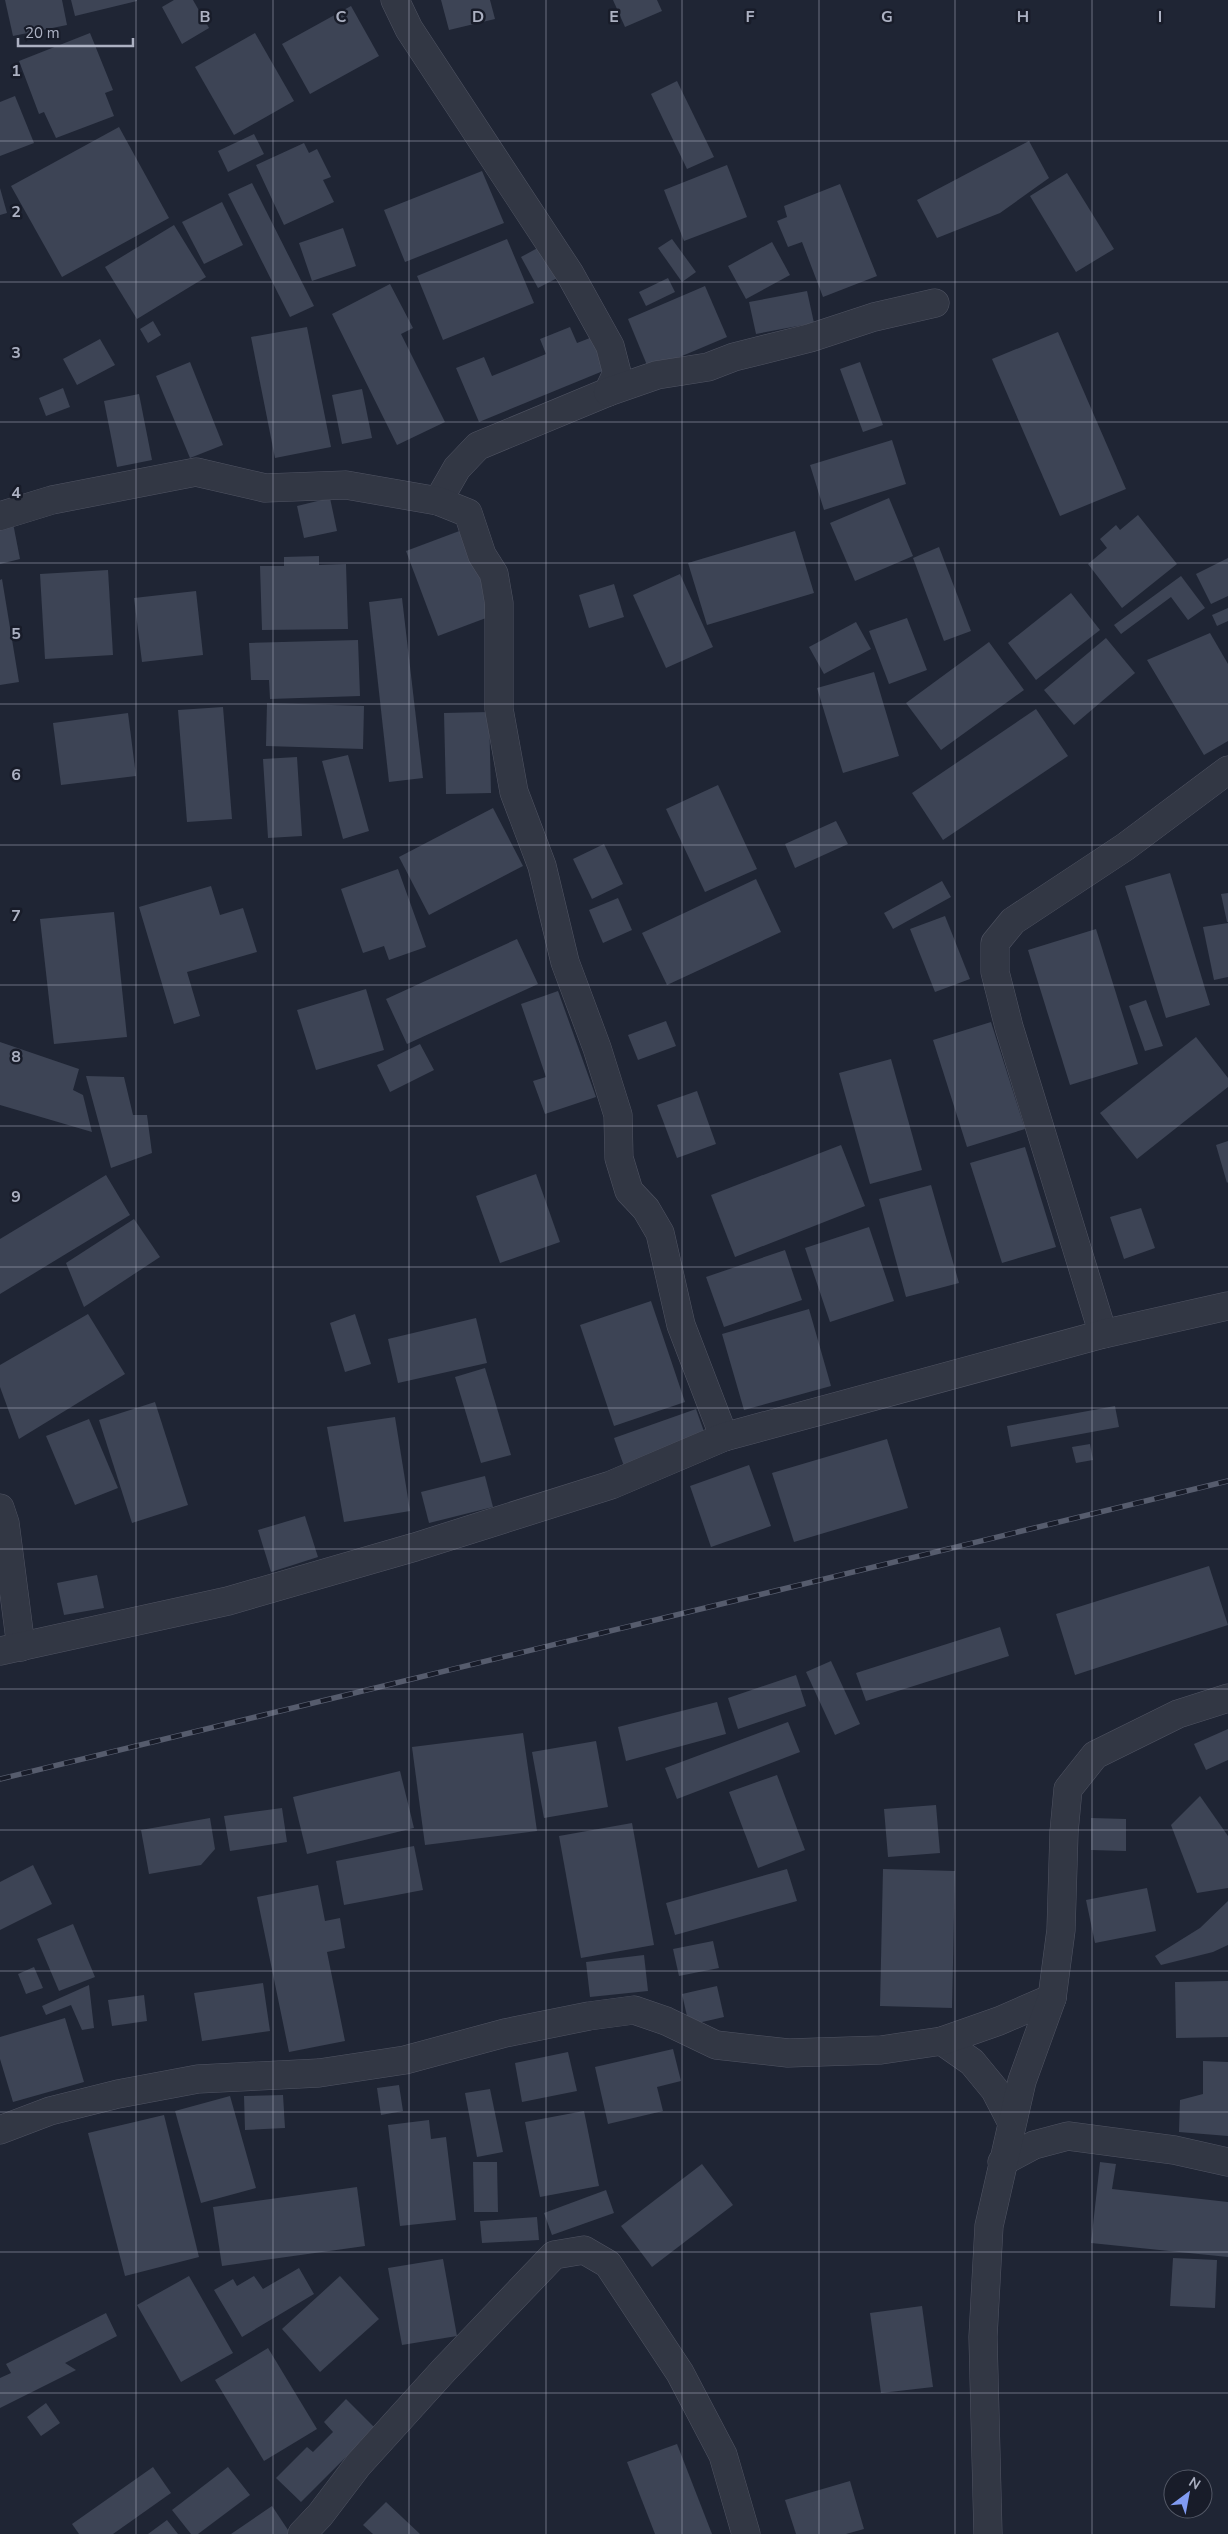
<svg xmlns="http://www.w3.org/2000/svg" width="1228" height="2534" font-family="'Nunito Sans',sans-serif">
<rect width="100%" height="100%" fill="#1f2534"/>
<g fill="#3d4455">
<path d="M5 0H62L67 25 13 36Z"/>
<path d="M71 0H137V1L75 16Z"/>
<path d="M174 0H193L209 28 182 44 162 7Z"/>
<path d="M441 0H490L495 19 449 30Z"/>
<path d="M613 0H657L662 11 625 27Z"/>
<path d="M351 6 379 56 310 94 282 44Z"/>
<path d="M90 33 113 90 105 93 114 116 56 138 44 112 39 114 19 61Z"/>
<path d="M255 33 294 101 234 135 195 67Z"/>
<path d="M677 81 714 157 687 169 651 94Z"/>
<path d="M15 96 34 143 0 156V102Z"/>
<path d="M119 127 169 218 62 277 11 186Z"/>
<path d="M254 134 264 154 228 172 218 151Z"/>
<path d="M1029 141 1049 178 1000 213 937 238 917 200Z"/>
<path d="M304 143 309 153 317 149 331 177 323 180 334 202 284 225 256 165Z"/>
<path d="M727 165 747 217 684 241 664 190Z"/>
<path d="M482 171 504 223 405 262 384 210Z"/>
<path d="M1067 173 1114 249 1076 272 1030 196Z"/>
<path d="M252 183 314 306 290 317 228 194Z"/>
<path d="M840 184 877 276 823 297 802 242 788 247 777 221 787 217 784 206Z"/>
<path d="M0 188 7 213 0 215Z"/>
<path d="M222 202 243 245 204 264 182 222Z"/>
<path d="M174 225 206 277 137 319 105 267Z"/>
<path d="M343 228 356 266 312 281 299 243Z"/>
<path d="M507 239 534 303 443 340 417 276Z"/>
<path d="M672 239 696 272 682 282 658 248Z"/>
<path d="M772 242 790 275 746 299 728 266Z"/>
<path d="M545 244 563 275 538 288 521 257Z"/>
<path d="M668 278 675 292 646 306 639 292Z"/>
<path d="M390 284 413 328 401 334 445 422 397 445 332 314Z"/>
<path d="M705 286 727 337 649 370 628 319Z"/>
<path d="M807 291 814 323 756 334 749 302Z"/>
<path d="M153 321 161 335 148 343 140 329Z"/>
<path d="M307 327 331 447 275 458 251 337Z"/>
<path d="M570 327 577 343 595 336 608 369 479 422 456 368 484 357 492 376 546 354 540 339Z"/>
<path d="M1058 332 1126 489 1060 516 992 359Z"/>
<path d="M100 339 115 365 77 385 63 359Z"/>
<path d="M190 362 223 445 190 458 156 376Z"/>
<path d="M860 362 883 425 863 432 840 369Z"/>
<path d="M63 388 70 407 46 416 39 398Z"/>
<path d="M362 389 372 438 342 444 332 395Z"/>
<path d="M139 394 152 460 117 467 104 401Z"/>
<path d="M892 440 906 484 824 510 810 465Z"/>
<path d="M330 498 337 531 304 538 297 506Z"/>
<path d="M889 498 913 556 855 581 830 523Z"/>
<path d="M1138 515 1177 564 1122 608 1088 564 1107 548 1100 539 1116 525 1120 530Z"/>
<path d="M13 523 20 559 0 564V526Z"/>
<path d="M462 530 494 615 438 636 406 551Z"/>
<path d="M795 531 814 593 707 625 688 563Z"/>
<path d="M939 547 971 631 944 641 913 558Z"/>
<path d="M319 556V565L346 564 348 629 262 630 260 566H284V557Z"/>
<path d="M1228 558V596L1211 604 1196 574Z"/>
<path d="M108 570 113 655 45 659 40 574Z"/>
<path d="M680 574 713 647 666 668 633 595Z"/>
<path d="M1181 576 1205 608 1188 620 1171 597 1121 634 1114 625Z"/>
<path d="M2 579 19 682 0 685V580Z"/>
<path d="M614 584 624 617 589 628 579 595Z"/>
<path d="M196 591 203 655 142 662 134 598Z"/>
<path d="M1071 593 1100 630 1036 680 1008 643Z"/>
<path d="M402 598 423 778 389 782 369 602Z"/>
<path d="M1228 608V621L1217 626 1212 615Z"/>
<path d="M907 618 927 670 889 684 869 631Z"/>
<path d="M856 622 871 649 824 674 809 647Z"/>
<path d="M1210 633 1228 664V741L1204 755 1147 660Z"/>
<path d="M1106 638 1135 673 1074 725 1044 690Z"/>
<path d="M358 640 360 696 270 699 269 680H251L249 643Z"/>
<path d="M989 642 1024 690 941 750 906 703Z"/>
<path d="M874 672 899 756 843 773 817 688Z"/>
<path d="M267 703 364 706 363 749 266 746Z"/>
<path d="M223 707 232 819 187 822 178 710Z"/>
<path d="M1036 709 1068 756 943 840 912 793Z"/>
<path d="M489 712 491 793 446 794 444 713Z"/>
<path d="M128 713 136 776 61 785 53 723Z"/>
<path d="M348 755 369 831 343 839 322 761Z"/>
<path d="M297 757 302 836 268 838 263 759Z"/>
<path d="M718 785 757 869 705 892 666 809Z"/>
<path d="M493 808 523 866 429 915 399 857Z"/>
<path d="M836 821 848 844 795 868 785 844Z"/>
<path d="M604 844 623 884 592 899 573 859Z"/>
<path d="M398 869 426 947 389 960 384 946 363 953 341 889Z"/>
<path d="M1170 873 1210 1005 1166 1018 1125 886Z"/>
<path d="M756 879 781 932 667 985 642 933Z"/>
<path d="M942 881 951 897 893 929 884 913Z"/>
<path d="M211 886 220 915 243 908 257 952 187 972 200 1016 174 1024 139 907Z"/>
<path d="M1228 893V922H1227L1221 894Z"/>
<path d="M618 898 632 930 603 943 589 910Z"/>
<path d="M114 912 127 1037 54 1044 40 919Z"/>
<path d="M945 916 970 979 935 992 910 929Z"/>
<path d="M1228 923V977L1214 980 1203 927Z"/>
<path d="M1096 929 1138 1064 1070 1085 1028 950Z"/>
<path d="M517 939 538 984 407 1044 386 999Z"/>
<path d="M366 989 384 1050 316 1070 297 1010Z"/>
<path d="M558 991 596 1097 545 1114 533 1081 546 1077 521 1004Z"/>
<path d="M1146 1000 1163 1046 1145 1051 1129 1006Z"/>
<path d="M666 1021 676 1046 638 1060 628 1035Z"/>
<path d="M991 1022 1025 1129 967 1147 933 1040Z"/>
<path d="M1196 1037 1228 1078V1087L1137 1159 1100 1113Z"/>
<path d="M0 1042 79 1069 73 1090 83 1095 92 1132 0 1105Z"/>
<path d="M420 1044 434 1070 390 1092 377 1065Z"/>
<path d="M891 1059 922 1170 870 1184 839 1073Z"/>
<path d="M86 1076 124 1077 133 1115H147L152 1153 111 1168Z"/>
<path d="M697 1091 716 1144 677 1158 657 1105Z"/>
<path d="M1228 1141V1182L1227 1183 1216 1145Z"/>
<path d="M841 1145 865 1206 735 1257 711 1195Z"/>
<path d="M1025 1147 1056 1247 1002 1263 970 1163Z"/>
<path d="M536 1174 560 1242 500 1263 476 1196Z"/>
<path d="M106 1175 130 1215 0 1294V1239Z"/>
<path d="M931 1185 959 1283 906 1297 879 1199Z"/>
<path d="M1141 1208 1155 1248 1124 1259 1110 1217Z"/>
<path d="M134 1219 160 1257 84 1307 66 1263Z"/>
<path d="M869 1227 894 1301 830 1322 805 1248Z"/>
<path d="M785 1250 802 1300 724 1327 706 1277Z"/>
<path d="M651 1301 685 1402 614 1426 580 1325Z"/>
<path d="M809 1309 831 1386 744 1410 722 1334Z"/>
<path d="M88 1314 125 1374 19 1439 0 1387V1365Z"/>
<path d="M355 1314 371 1364 345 1372 330 1323Z"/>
<path d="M476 1318 487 1363 398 1383 388 1339Z"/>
<path d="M485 1368 511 1455 481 1463 455 1377Z"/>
<path d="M155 1402 188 1505 132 1523 99 1420Z"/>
<path d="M1115 1406 1119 1427 1011 1447 1007 1426Z"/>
<path d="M696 1409 707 1440 625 1469 614 1438Z"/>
<path d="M395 1417 410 1511 344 1522 327 1427Z"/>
<path d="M89 1419 118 1488 75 1505 46 1436Z"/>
<path d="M887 1439 908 1508 794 1542 772 1473Z"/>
<path d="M1090 1444 1093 1460 1076 1463 1072 1447Z"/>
<path d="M749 1465 771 1526 711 1547 690 1486Z"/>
<path d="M485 1476 493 1507 429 1523 421 1492Z"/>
<path d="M305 1516 318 1557 271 1572 258 1530Z"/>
<path d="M1209 1566 1228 1625 1075 1675 1056 1614Z"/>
<path d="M97 1575 104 1608 64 1615 57 1583Z"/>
<path d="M1000 1627 1009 1656 866 1701 856 1673Z"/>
<path d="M831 1661 860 1724 835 1735 806 1672Z"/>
<path d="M796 1675 806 1706 738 1729 728 1698Z"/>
<path d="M717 1702 726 1734 626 1761 618 1727Z"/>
<path d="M788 1722 800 1752 677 1799 665 1768Z"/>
<path d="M1228 1729V1760L1206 1770 1194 1744Z"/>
<path d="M523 1733 537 1831 425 1845 412 1747Z"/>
<path d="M596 1741 608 1807 544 1818 532 1752Z"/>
<path d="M400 1771 414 1828 307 1854 293 1797Z"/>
<path d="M777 1775 805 1850 758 1868 729 1792Z"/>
<path d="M1200 1796 1228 1836V1888L1197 1893 1171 1825Z"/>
<path d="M936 1805 940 1853 888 1857 884 1809Z"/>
<path d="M282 1808 287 1842 230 1851 224 1816Z"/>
<path d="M210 1818 215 1849 201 1865 149 1874 141 1830Z"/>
<path d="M1091 1818 1126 1819V1851L1091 1850Z"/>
<path d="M632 1823 654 1945 581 1958 559 1836Z"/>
<path d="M414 1846 423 1890 344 1905 336 1861Z"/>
<path d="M33 1865 52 1904 0 1930V1882Z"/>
<path d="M787 1869 797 1901 675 1935 666 1903Z"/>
<path d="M883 1869 955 1871 952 2008 880 2006Z"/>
<path d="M318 1885 325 1921 340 1918 345 1948 327 1952 345 2041 289 2052 257 1897Z"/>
<path d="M1147 1888 1156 1931 1095 1943 1086 1900Z"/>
<path d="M1228 1901V1945L1213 1952 1161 1965 1155 1956 1200 1928Z"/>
<path d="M73 1924 95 1977 59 1991 37 1939Z"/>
<path d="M713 1941 719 1968 679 1976 673 1949Z"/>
<path d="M644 1955 648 1991 590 1997 586 1962Z"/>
<path d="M34 1967 43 1988 26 1994 18 1974Z"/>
<path d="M1228 1981V2037L1176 2038 1175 1982Z"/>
<path d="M263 1983 270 2031 202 2041 194 1993Z"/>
<path d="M89 1985 94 2028 82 2030 71 2005 46 2015 42 2006Z"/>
<path d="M717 1986 724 2017 689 2025 682 1994Z"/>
<path d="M144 1995 147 2021 112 2026 108 2000Z"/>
<path d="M65 2018 84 2082 13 2102 0 2059V2037Z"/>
<path d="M673 2049 681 2081 657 2087 663 2111 608 2124 595 2067Z"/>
<path d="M568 2052 577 2091 522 2102 515 2063Z"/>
<path d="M1203 2061 1228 2062V2136L1179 2132 1180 2100 1203 2094Z"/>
<path d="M399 2085 403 2111 381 2115 377 2088Z"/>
<path d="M490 2089 503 2152 477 2157 465 2093Z"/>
<path d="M283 2095 285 2128 245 2130 244 2096Z"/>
<path d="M230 2096 256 2188 201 2203 175 2111Z"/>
<path d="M584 2111 599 2186 540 2197 525 2122Z"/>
<path d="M164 2115 199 2257 125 2276 88 2133Z"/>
<path d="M429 2120 431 2139 446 2137 456 2220 400 2226 388 2125Z"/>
<path d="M473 2162H497L498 2212H474Z"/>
<path d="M1100 2162 1116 2164 1112 2189 1228 2202V2257L1091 2243Z"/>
<path d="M702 2164 733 2205 652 2267 621 2226Z"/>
<path d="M357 2187 365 2246 222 2266 213 2207Z"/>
<path d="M606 2190 614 2213 552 2235 544 2213Z"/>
<path d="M537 2217 539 2240 482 2243 480 2221Z"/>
<path d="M1173 2258 1217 2260 1215 2308 1170 2306Z"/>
<path d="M443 2259 457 2336 402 2345 388 2268Z"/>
<path d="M299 2268 314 2294 242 2337 214 2290 233 2279 237 2286 254 2276 263 2289Z"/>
<path d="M189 2276 233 2353 181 2382 137 2305Z"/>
<path d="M340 2276 379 2319 320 2372 282 2329Z"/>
<path d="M922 2306 933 2387 881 2393 870 2313Z"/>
<path d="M106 2313 117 2336 65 2363 76 2370 0 2408V2378L11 2373 6 2364Z"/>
<path d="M268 2348 317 2429 264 2461 215 2380Z"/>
<path d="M346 2399 375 2428 301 2502 276 2478 307 2447 313 2452 333 2432 324 2422Z"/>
<path d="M46 2403 60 2423 41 2436 27 2417Z"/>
<path d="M677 2444 712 2534H655L627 2462Z"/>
<path d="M153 2467 171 2493 113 2534H79L72 2524Z"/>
<path d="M228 2467 250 2495 198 2534H191L172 2510Z"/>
<path d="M850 2481 864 2529 846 2534H796L785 2500Z"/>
<path d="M386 2502 420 2534H373L363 2525Z"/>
<path d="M272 2506 290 2533 289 2534H231Z"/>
<path d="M167 2520 178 2534H148Z"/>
</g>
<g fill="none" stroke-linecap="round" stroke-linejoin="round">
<defs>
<g id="minor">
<path d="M395 0 409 29 570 274 610 346 617 373 608 392 478 446 457 468 438 501"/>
<path d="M608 392 657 375 708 367 734 357 810 338 874 317 935 303"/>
<path d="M0 516 52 500 196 472 265 488 346 485 438 501 468 513 482 555 494 574 499 603V709L514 792 542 866 565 962 597 1048 618 1115 619 1158 629 1191 646 1209 660 1233 681 1325 724 1437"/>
<path d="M1103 1334 1009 1027 995 972V943L1013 921 1125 847 1228 770"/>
<path d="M0 1508 5 1523 21 1647"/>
<path d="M0 1651 228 1601 415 1547 611 1485 724 1437 1103 1334 1228 1306"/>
<path d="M942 2041 972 2062 995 2090 1011 2121"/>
<path d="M0 2130 50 2111 118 2094 198 2079 319 2073 405 2060 505 2033 589 2016 634 2010 666 2021 716 2045 788 2053 881 2050 942 2041 999 2021 1052 1998"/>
<path d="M1002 2162 1034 2145 1068 2136 1174 2150 1228 2162"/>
<path d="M302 2534 320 2515 358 2465 444 2370 554 2255 584 2250 608 2264 680 2373 723 2455 746 2534"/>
<path d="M988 2534 983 2337 989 2226 1022 2081 1052 1998 1061 1930 1064 1832 1068 1789 1095 1755 1178 1714 1228 1698"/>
</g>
</defs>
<use href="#minor" stroke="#505463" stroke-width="29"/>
<use href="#minor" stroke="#323744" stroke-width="28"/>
<defs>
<path id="rail" d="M0 1779 1228 1481"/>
</defs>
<use href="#rail" stroke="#565c6d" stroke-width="5.5"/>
<use href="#rail" stroke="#181c29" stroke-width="4" stroke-dasharray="11" stroke-linecap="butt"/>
</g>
<path fill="none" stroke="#acb1c2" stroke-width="1" stroke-opacity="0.55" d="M136 0V2534M273 0V2534M409 0V2534M546 0V2534M682 0V2534M819 0V2534M955 0V2534M1092 0V2534M0 141H1228M0 282H1228M0 422H1228M0 563H1228M0 704H1228M0 845H1228M0 985H1228M0 1126H1228M0 1267H1228M0 1408H1228M0 1549H1228M0 1689H1228M0 1830H1228M0 1971H1228M0 2112H1228M0 2252H1228M0 2393H1228"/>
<g font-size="16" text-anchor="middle" font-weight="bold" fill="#acb1c2" stroke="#181c29" stroke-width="5" stroke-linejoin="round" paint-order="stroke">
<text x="205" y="22">B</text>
<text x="341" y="22">C</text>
<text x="478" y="22">D</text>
<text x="614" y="22">E</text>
<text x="750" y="22">F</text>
<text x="887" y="22">G</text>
<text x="1023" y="22">H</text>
<text x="1160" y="22">I</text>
<text x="16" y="76">1</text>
<text x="16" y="217">2</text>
<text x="16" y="358">3</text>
<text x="16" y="498">4</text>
<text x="16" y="639">5</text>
<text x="16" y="780">6</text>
<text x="16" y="921">7</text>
<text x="16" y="1062">8</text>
<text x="16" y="1202">9</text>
</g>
<g transform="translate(1188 2494) rotate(32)"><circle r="24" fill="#181c29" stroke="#535866"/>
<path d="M0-4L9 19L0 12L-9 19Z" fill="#819bf2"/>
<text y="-8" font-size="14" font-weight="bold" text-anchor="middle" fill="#acb1c2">N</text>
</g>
<path d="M18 38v8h115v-8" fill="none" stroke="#acb1c2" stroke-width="2.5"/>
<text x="25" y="38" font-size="15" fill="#acb1c2" stroke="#181c29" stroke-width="4" paint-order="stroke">20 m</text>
</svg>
